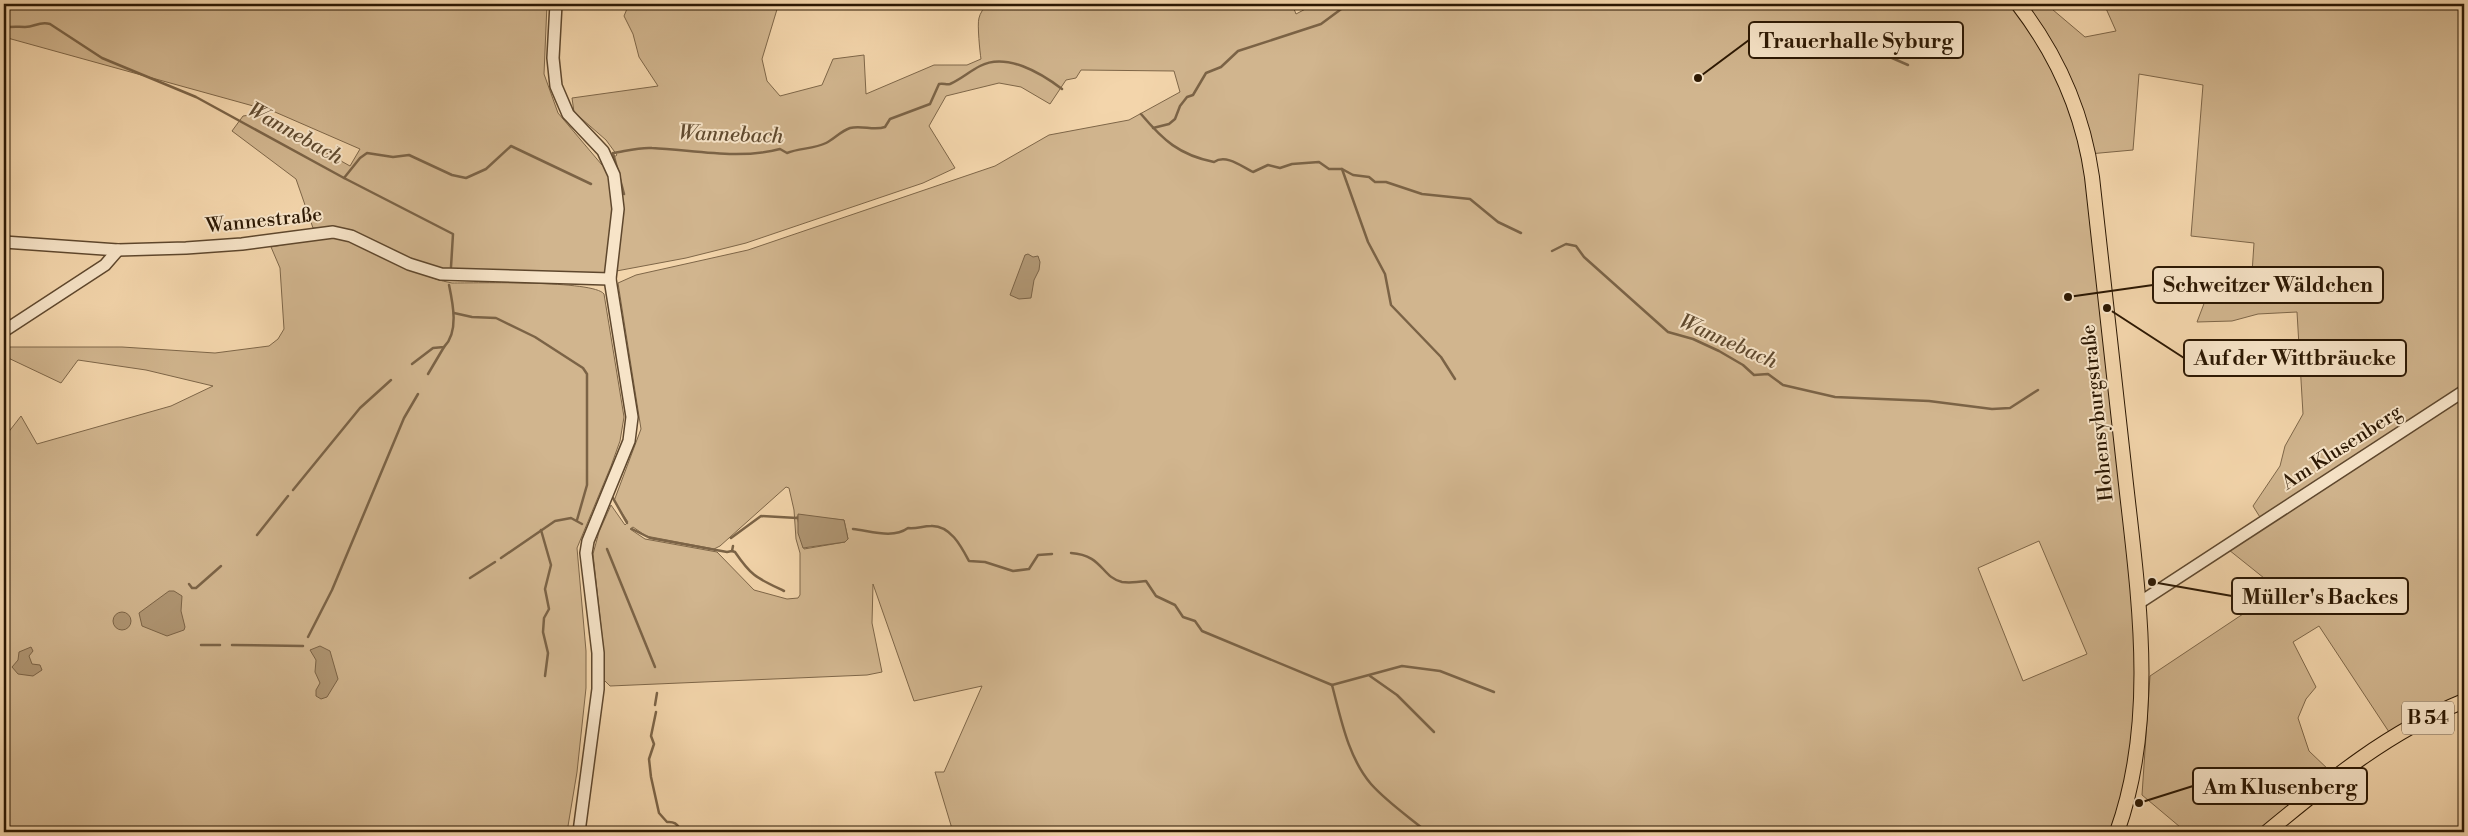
<svg xmlns="http://www.w3.org/2000/svg" width="2468" height="836" font-family="'Libre Bodoni',serif">
<rect width="100%" height="100%" fill="#f3d5ab"/>
<filter id="stains"><feTurbulence type="fractalNoise" baseFrequency=".004" numOctaves="4"/><feColorMatrix values="0 0 0 0 .2 0 0 0 0 .09 0 0 0 0 .02 0 0 0 .5 -.17"/></filter>
<radialGradient id="worn" r=".72"><stop offset=".6" stop-color="#630" stop-opacity="0"/><stop offset="1" stop-color="#630" stop-opacity=".3"/></radialGradient>
<g fill="#d1b58e" stroke="#7e6648" fill-rule="evenodd">
<path d="M4 4H547L544 74 558 113 602 165 617 155 606 140 574 112 572 98 658 86 639 57 633 34 624 16 629 4H767L778 6 762 59 767 81 780 96 822 85 833 59 864 55 866 94 934 65H967L981 59C980 53 977 24 979 18 980 13 984 8 987 4H1292L1296 14 1315 4H2046L2085 37 2116 31 2104 4H2464V695L2389 732 2319 626 2293 642 2316 687 2306 699 2298 718 2309 751 2331 772 2259 832H2186L2142 795 2150 676 2279 590 2224 546 2263 522 2253 506 2280 466 2285 446 2303 414 2297 312 2258 314 2232 321 2197 322 2213 280 2251 288 2254 243 2191 236 2203 85 2139 74 2133 150 2089 154 2112 352 2140 706 2117 832H953L935 772H944L982 686 914 701 873 584 872 623 882 672 867 675 610 686 604 680V654L593 554 599 532 611 505 625 525 628 522 614 501 641 429 618 283 636 275 748 250 995 166 1049 135 1129 120 1180 92 1174 71 1081 70 1076 78 1066 80 1050 104 1021 87 999 83 946 96 929 126 955 168 923 183 746 243 686 258 595 275 427 269 342 229 313 228 296 179 232 131 243 116 257 114 350 166 360 149 275 112 4 37ZM786 487 789 488 794 510 796 539 800 553V595L798 598 787 599 754 590 717 552 645 539 630 529 633 527 646 536 714 549 720 546ZM797 516 844 520 848 539 845 542 804 549ZM2039 541 2087 654 2023 681 1978 568Z"/>
<path d="M325 237C370 240 407 275 452 283 475 283 594 280 604 294L624 417 620 441 611 466 577 548 586 651V688L577 772 567 832H4V438L21 416 37 444 171 406 213 386 146 370 78 360 61 383 4 356V347H122L215 353 269 346 278 339 284 329 280 268 271 247Z"/>
</g>
<g fill="#af9572" stroke="#7b6346">
<path d="M1028 254 1033 257 1038 256 1040 262 1039 270 1034 280 1031 298 1019 299 1010 295 1025 255Z"/>
<path d="M798 514 844 520 848 539 845 542 803 548 798 533Z"/>
<path d="M169 591H174L182 596 181 611 185 627 184 630 167 636 142 626 139 613Z"/>
<circle cx="122" cy="621" r="9"/>
<path d="M320 646 330 651 338 679 327 697 321 699 316 696V690L320 683 315 672 316 660 310 650Z"/>
<path d="M31 647 33 651 29 656 32 664 40 665 42 670 33 676 18 674 12 667 18 660 19 652Z"/>
</g>
<g fill="none" stroke-linecap="round" stroke-linejoin="round">
<g stroke="#7b6346" stroke-width="2.5">
<path d="M1576 4V5"/>
<path d="M4 28C12 26 17 27 25 27 35 27 39 21 50 24L102 58 196 97 344 178 360 158 367 153 393 157 409 155 452 175 466 178 486 169 511 146 591 184"/>
<path d="M1823 38 1861 40 1867 47 1908 65"/>
<path d="M1141 114C1163 140 1179 155 1214 162 1226 154 1241 166 1253 172L1268 165 1280 168 1292 164 1319 162 1329 169H1342L1353 175 1369 177 1375 182H1386L1422 194 1470 199 1498 222 1521 233"/>
<path d="M1153 128 1169 124 1175 119 1180 106 1187 97 1193 95 1206 73 1221 67 1238 51 1321 24 1348 4"/>
<path d="M1342 169 1368 242 1385 274 1391 305 1441 357 1455 379"/>
<path d="M344 178 453 234 451 267"/>
<path d="M624 194 613 153C626 151 640 147 652 148 694 150 738 160 780 149L787 153C799 148 814 149 826 143 834 139 841 131 850 128 862 125 874 131 885 127L890 119 930 104 939 84C944 83 946 85 950 84 961 79 970 71 980 66 1006 52 1041 73 1062 89"/>
<path d="M1552 251 1566 244 1576 246 1584 257 1668 332 1693 339 1719 351 1743 365 1754 375 1768 374 1783 385 1835 397 1929 401 1992 409 2010 408 2038 390"/>
<path d="M454 313 472 317 496 318 535 337 583 368 587 374V485L577 520"/>
<path d="M412 364 433 348 444 347C459 332 453 304 449 285"/>
<path d="M428 374 444 347"/>
<path d="M293 490 360 408 391 380"/>
<path d="M613 498 627 523"/>
<path d="M632 529 650 538 727 552 732 551 733 546"/>
<path d="M853 529C871 531 893 539 908 528 917 529 922 526 931 526 950 525 961 546 969 561L985 562 1013 571 1029 569 1038 555 1052 554"/>
<path d="M541 530 551 565 545 589 549 609 544 618 543 632 548 653 545 676"/>
<path d="M257 535 288 496"/>
<path d="M731 538 761 516 797 518"/>
<path d="M607 549 655 667"/>
<path d="M732 551 735 552C752 577 757 578 784 591"/>
<path d="M1071 553C1103 555 1101 577 1122 582 1129 583 1139 582 1146 581L1156 596 1175 605 1183 617 1195 621 1202 631 1332 685"/>
<path d="M501 558 555 521 571 518 582 524"/>
<path d="M470 578 495 562"/>
<path d="M189 584 192 588H196L221 566"/>
<path d="M308 637 332 590 404 418 418 394"/>
<path d="M201 645H220"/>
<path d="M232 645 303 646"/>
<path d="M1370 676 1397 695 1434 732"/>
<path d="M1332 685C1341 719 1348 757 1371 784 1387 802 1409 817 1427 832"/>
<path d="M1332 685 1402 666 1440 671 1494 692"/>
<path d="M655 705 657 693"/>
<path d="M656 712 651 736 654 744 649 759 651 777 659 813 667 822C677 821 678 827 683 832"/>
</g>
<defs>
<g id="minor">
<path d="M556 4 553 58 556 86 568 114 603 151 614 175 618 209 610 279 632 417 629 441 588 541 586 553 598 653V689L579 832"/>
<path d="M4 242 118 250 186 248 242 244 333 232 351 236 409 264 441 274 610 279"/>
<path d="M4 331 105 265 118 250"/>
<path d="M2139 603 2464 391"/>
</g>
<g id="major">
<path d="M2018 4C2058 56 2083 113 2092 177 2103 274 2114 370 2124 466 2137 587 2159 715 2117 832"/>
<path d="M2267 832C2330 780 2388 732 2464 701"/>
</g>
</defs>
<use href="#minor" stroke="#5e472d" stroke-width="14"/>
<use href="#major" stroke="#2c1803" stroke-width="16"/>
<use href="#minor" stroke="#f7e4c8" stroke-width="11"/>
<use href="#major" stroke="#f3d5ab" stroke-width="14"/>
</g>
<g text-anchor="middle" dominant-baseline="central" stroke-width="4" stroke-linejoin="round" paint-order="stroke">
<rect fill="#f7e4c8" stroke="#69553e" stroke-width="1" x="2402" y="701.5" width="52" height="33" rx="4"/>
<g font-size="19" font-weight="bold" fill="#2c1803">
<text x="2428" y="718">B 54</text>
</g>
<g font-size="20" fill="#2c1803" stroke="#f7e4c8">
<text transform="translate(264 221) rotate(-6)">Wannestraße</text>
<text transform="translate(2098 413) rotate(-96)">Hohensyburgstraße</text>
<text transform="translate(2342 448) rotate(-33)">Am Klusenberg</text>
</g>
<g font-size="21" font-style="italic" fill="#604a2f" stroke="#f7e4c8">
<text transform="translate(295 134) rotate(29)">Wannebach</text>
<text transform="translate(731 135) rotate(2)">Wannebach</text>
<text transform="translate(1728 342) rotate(24)">Wannebach</text>
</g>
</g>
<path fill="none" stroke="#2c1803" stroke-width="2" d="M1698 78L1749 40M2068 297L2153 285M2107 308L2184 358M2152 582L2232 596M2139 803L2193 786"/>
<g fill="#2c1803" stroke="#f7e4c8" stroke-width="2">
<circle cx="1698" cy="78" r="5"/>
<circle cx="2068" cy="297" r="5"/>
<circle cx="2107" cy="308" r="5"/>
<circle cx="2152" cy="582" r="5"/>
<circle cx="2139" cy="803" r="5"/>
</g>
<g fill="#f7e4c8" stroke="#2c1803" stroke-width="2">
<rect x="1749" y="22" width="214" height="36" rx="5"/>
<rect x="2153" y="267" width="230" height="36" rx="5"/>
<rect x="2184" y="340" width="222" height="36" rx="5"/>
<rect x="2232" y="578" width="176" height="36" rx="5"/>
<rect x="2193" y="768" width="174" height="36" rx="5"/>
</g>
<g font-size="21" text-anchor="middle" font-weight="bold" fill="#2c1803">
<text x="1856" y="48">Trauerhalle Syburg</text>
<text x="2268" y="292">Schweitzer Wäldchen</text>
<text x="2295" y="365">Auf der Wittbräucke</text>
<text x="2320" y="604">Müller's Backes</text>
<text x="2280" y="794">Am Klusenberg</text>
</g>
<rect width="2468" height="836" fill="none" stroke="#f3d5ab" stroke-width="20"/>
<rect x="5" y="5" width="2458" height="826" fill="none" stroke="#2c1803" stroke-width="2.5"/>
<rect x="10" y="10" width="2448" height="816" fill="none" stroke="#2c1803"/>
<rect width="100%" height="100%" filter="url(#stains)"/>
<rect width="100%" height="100%" fill="url(#worn)"/>
</svg>
